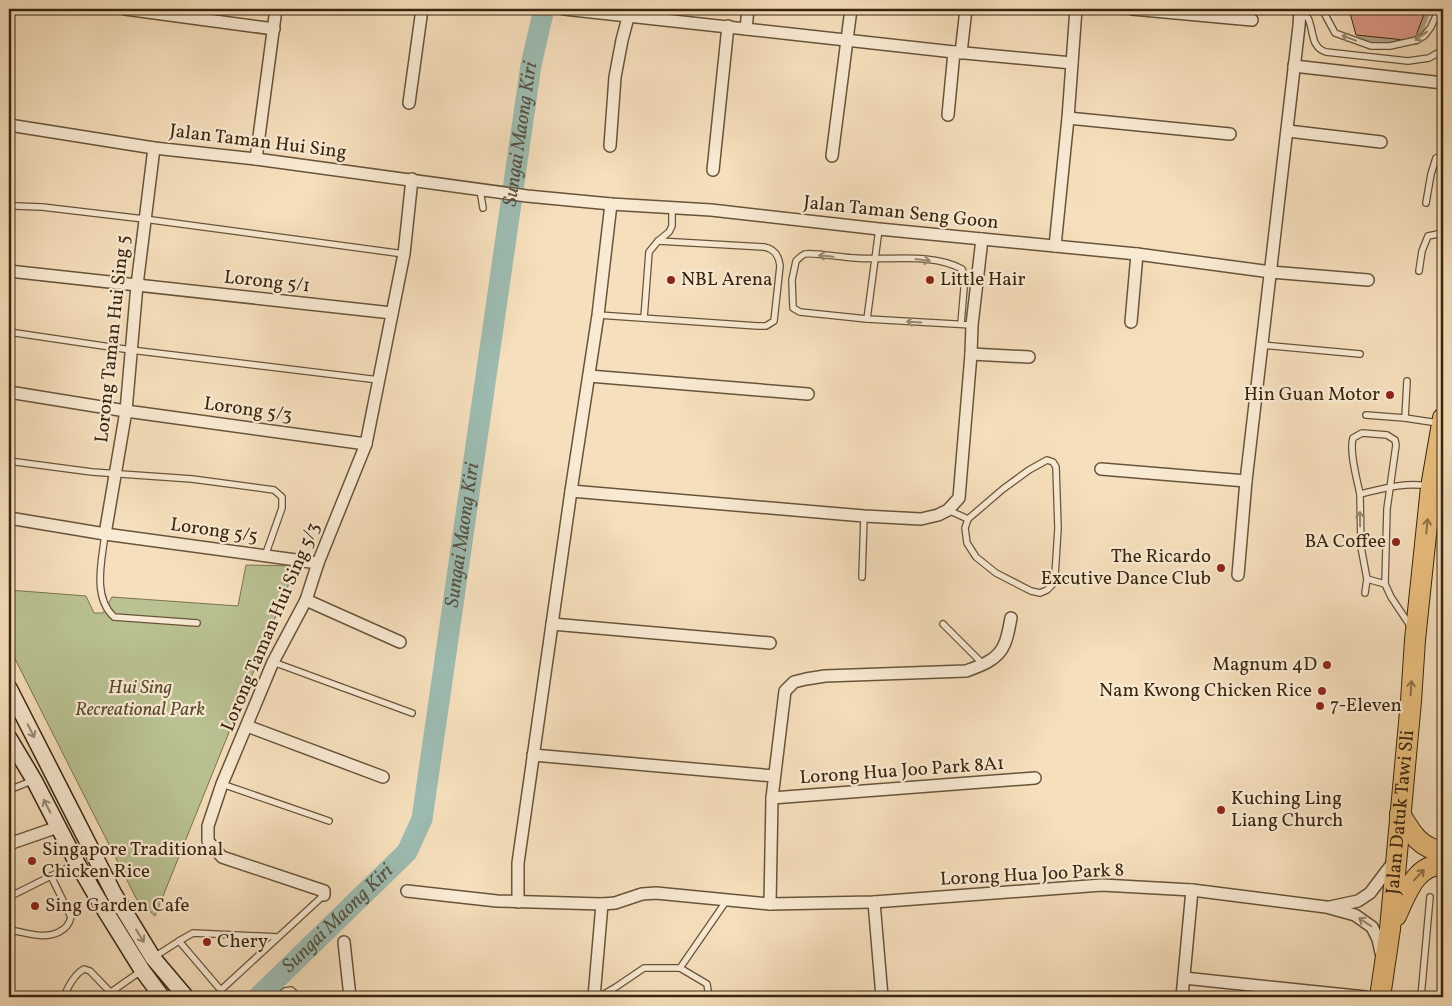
<svg xmlns="http://www.w3.org/2000/svg" width="1452" height="1006" font-family="Vollkorn,serif">
<defs>
<filter id="shadow"><feDropShadow dx="3" dy="5.5" stdDeviation="0" flood-color="#0004"/></filter>
</defs>
<rect width="100%" height="100%" fill="#f6dfbc"/>
<filter id="stains"><feTurbulence type="fractalNoise" baseFrequency=".004" numOctaves="4"/><feColorMatrix values="0 0 0 0 .2 0 0 0 0 .09 0 0 0 0 .02 0 0 0 .5 -.17"/></filter>
<radialGradient id="worn" r=".72"><stop offset=".6" stop-color="#630" stop-opacity="0"/><stop offset="1" stop-color="#630" stop-opacity=".3"/></radialGradient>
<path fill="#bac292" stroke="#797450" d="M246 565 296 566 155 916 137 900 9 647V590L86 596 94 613H103L112 597 238 606Z"/>
<g fill="none" stroke-linecap="round" stroke-linejoin="round">
<path stroke="#9dbcb2" stroke-width="21" id="s1" d="M258 997 407 852 422 819 531 65 544 9"/>
</g>
<path fill="#e09c8a" stroke="#38250e" filter="url(#shadow)" d="M1349 9H1426L1414 41 1356 35Z"/>
<g fill="none" stroke-linecap="round" stroke-linejoin="round">
<defs>
<g id="lane">
<path d="M1322 9 1335 33 1371 46H1390L1417 40 1424 36 1431 27 1439 9"/>
<path d="M1300 16H1305L1308 18C1314 30 1310 47 1326 52L1408 61 1429 58 1443 50"/>
<path d="M480 190 483 208"/>
<path d="M1426 203 1431 174 1436 158 1443 156"/>
<path d="M15 206 42 207 144 219 404 254"/>
<path d="M1419 271 1422 251 1428 236 1443 233"/>
<path d="M598 315 758 326H766L774 321 780 266C779 256 775 249 764 247L658 241"/>
<path d="M644 318 649 252 658 241 669 232 672 226V208"/>
<path d="M867 319 879 229"/>
<path d="M961 324 965 276 962 269C931 252 889 261 855 258 846 258 812 252 805 254 802 255 798 259 796 261L792 280 793 308 800 312 867 319 972 325"/>
<path d="M9 332 131 350 379 380"/>
<path d="M1262 345 1360 354"/>
<path d="M1366 415 1405 418 1438 423"/>
<path d="M1405 418 1407 381"/>
<path d="M1047 460 1053 462 1056 467 1058 528 1055 576 1052 585 1047 590 1040 593 1031 591 996 573 976 557 967 543 965 528 968 519 1003 489 1029 470Z"/>
<path d="M9 461 92 472 192 479 274 490 282 497V508L265 556"/>
<path d="M1360 494C1357 480 1349 451 1353 438L1362 433 1387 435 1395 440 1396 445 1387 509 1385 584"/>
<path d="M948 510 968 519"/>
<path d="M105 534C102 560 92 597 114 617L197 623"/>
<path d="M862 577 864 516"/>
<path d="M1365 593 1367 579"/>
<path d="M943 624 984 665"/>
<path d="M1411 627 1391 597 1385 584 1367 579 1361 547 1360 494C1382 489 1404 482 1427 486"/>
<path d="M273 662 412 713"/>
<path d="M222 784 329 821"/>
<path d="M9 790 34 780"/>
<path d="M9 897 51 876"/>
<path d="M9 930C25 932 43 940 59 932 66 928 69 925 71 917L51 876 77 863"/>
<path d="M278 937 193 933 179 941 219 988 222 989 324 895"/>
<path d="M154 957 179 941"/>
<path d="M680 968 707 984 709 997"/>
<path d="M65 997C66 988 76 973 84 969L90 971 115 997"/>
<path d="M104 997 141 971"/>
<path d="M278 997 285 991 291 990 299 997"/>
<path d="M599 997 616 987 644 968H680L727 900"/>
<path d="M1421 997 1430 897"/>
</g>
<g id="street">
<path d="M125 9 274 29"/>
<path d="M564 9 954 52 1072 63"/>
<path d="M1132 9 1252 20"/>
<path d="M746 29 748 9"/>
<path d="M961 53 966 9"/>
<path d="M1294 66 1443 83"/>
<path d="M409 103 422 9"/>
<path d="M948 115 954 52"/>
<path d="M1068 118 1230 134"/>
<path d="M9 125 154 148 256 159 527 196 611 204 711 210 879 229 1137 254 1271 272 1368 280"/>
<path d="M1288 131 1381 142"/>
<path d="M610 146 615 77 622 40 630 10"/>
<path d="M832 156 851 9"/>
<path d="M256 159 276 9"/>
<path d="M713 170 728 26"/>
<path d="M1055 246 1068 118 1076 9"/>
<path d="M9 271 392 313"/>
<path d="M1131 322 1137 254"/>
<path d="M971 354 1029 357"/>
<path d="M589 376 808 394"/>
<path d="M9 392 126 411 366 444"/>
<path d="M1101 469 1246 481"/>
<path d="M571 491 864 516 921 519 938 515 948 510 959 498 971 354 972 325 982 239"/>
<path d="M9 518 105 534 318 563"/>
<path d="M105 534 126 411 137 285 154 148"/>
<path d="M1238 575 1246 481 1299 26 1300 9"/>
<path d="M306 600 400 642"/>
<path d="M552 624 770 643"/>
<path d="M247 726 383 777"/>
<path d="M533 755 774 776"/>
<path d="M772 798 1035 778"/>
<path d="M9 844 58 827"/>
<path d="M407 891 497 901 602 904 615 903 642 894 656 893 770 904 874 902 1102 885 1192 890 1326 907 1355 915 1372 927 1378 939 1381 953"/>
<path d="M324 895V891L222 857 208 841V826L222 784 273 662 306 600 318 563 366 444 404 254 412 179"/>
<path d="M518 902V863L571 491 598 315 611 204"/>
<path d="M874 902 882 997"/>
<path d="M770 904 772 798 785 691 794 682 806 679 825 676 966 671C980 666 998 660 1004 645 1008 637 1009 627 1011 618"/>
<path d="M1330 907 1358 901 1370 893 1395 860"/>
<path d="M344 942 350 997"/>
<path d="M1184 978 1366 997"/>
<path d="M594 997 602 904"/>
<path d="M1182 997 1192 890"/>
</g>
<g id="secondary">
<path d="M9 688 114 894 153 958 186 997"/>
<path d="M9 738 34 780 77 863 101 904 142 970 162 997"/>
</g>
<g id="highway">
<path d="M1400 814C1412 834 1419 847 1443 852"/>
<path d="M1396 916C1406 895 1415 864 1443 865"/>
<path id="s2" d="M1380 997 1390 929 1411 701 1415 640 1431 487 1443 418"/>
</g>
</defs>
<use href="#lane" stroke="#68543a" stroke-width="8"/>
<use href="#street" stroke="#68543a" stroke-width="14"/>
<use href="#secondary" stroke="#38250e" stroke-width="18"/>
<use href="#highway" stroke="#38250e" stroke-width="22"/>
<use href="#lane" stroke="#f9ead3" stroke-width="5.5"/>
<use href="#street" stroke="#f9ead3" stroke-width="11"/>
<use href="#secondary" stroke="#f9ead3" stroke-width="15"/>
<use href="#highway" stroke="#ebc07e" stroke-width="20"/>
</g>
<defs><path id="oneway-shaft" d="M-6 0H5M1.5-3L5.5 0L1.5 3" fill="none" stroke-width="1.6" stroke-linecap="round" stroke-linejoin="round" transform="scale(1.25)"/></defs>
<g stroke="#988870">
<use href="#oneway-shaft" transform="translate(1421 36) rotate(144)"/>
<use href="#oneway-shaft" transform="translate(1349 38) rotate(-159)"/>
<use href="#oneway-shaft" transform="translate(826 256) rotate(-174)"/>
<use href="#oneway-shaft" transform="translate(923 260) rotate(7)"/>
<use href="#oneway-shaft" transform="translate(914 322) rotate(-177)"/>
<use href="#oneway-shaft" transform="translate(1360 519) rotate(-91)"/>
<use href="#oneway-shaft" transform="translate(31 731) rotate(63)"/>
<use href="#oneway-shaft" transform="translate(47 806) rotate(-117)"/>
<use href="#oneway-shaft" transform="translate(1365 922) rotate(-147)"/>
<use href="#oneway-shaft" transform="translate(140 936) rotate(58)"/>
</g>
<g stroke="#927246">
<use href="#oneway-shaft" transform="translate(1427 526) rotate(-84)"/>
<use href="#oneway-shaft" transform="translate(1411 688) rotate(-87)"/>
<use href="#oneway-shaft" transform="translate(1419 875) rotate(-46)"/>
</g>
<g fill="#8f2418" stroke="#f9ead3" stroke-width="2">
<circle cx="671" cy="280" r="5"/>
<circle cx="930" cy="280" r="5"/>
<circle cx="1390" cy="395" r="5"/>
<circle cx="1396" cy="542" r="5"/>
<circle cx="1221" cy="568" r="5"/>
<circle cx="1327" cy="665" r="5"/>
<circle cx="1322" cy="691" r="5"/>
<circle cx="1320" cy="706" r="5"/>
<circle cx="1221" cy="810" r="5"/>
<circle cx="32" cy="861" r="5"/>
<circle cx="35" cy="906" r="5"/>
<circle cx="207" cy="942" r="5"/>
</g>
<g text-anchor="middle" dominant-baseline="central" stroke-width="4.5" stroke-linejoin="round" paint-order="stroke">
<g font-size="19" fill="#38250e" stroke="#f9ead3">
<text transform="translate(258 142) rotate(7)">Jalan Taman Hui Sing</text>
<text transform="translate(901 213) rotate(6)">Jalan Taman Seng Goon</text>
<text transform="translate(267 282) rotate(6)">Lorong 5/1</text>
<text transform="translate(113 339) rotate(-84)">Lorong Taman Hui Sing 5</text>
<text transform="translate(248 410) rotate(8)">Lorong 5/3</text>
<text transform="translate(214 531) rotate(8)">Lorong 5/5</text>
<text transform="translate(271 627) rotate(-67)">Lorong Taman Hui Sing 5/3</text>
<text transform="translate(902 771) rotate(-4)">Lorong Hua Joo Park 8A1</text>
<text stroke="none"><textPath href="#s2" startOffset="186">Jalan Datuk Tawi Sli</textPath></text>
<text transform="translate(1032 875) rotate(-3)">Lorong Hua Joo Park 8</text>
</g>
<g font-size="19" fill="#38250e" stroke="#f9ead3" text-anchor="start">
<text x="681" y="280">NBL Arena</text>
<text x="940" y="280">Little Hair</text>
<text x="1380" y="395" text-anchor="end">Hin Guan Motor</text>
<text x="1386" y="542" text-anchor="end">BA Coffee</text>
<text x="1211" y="557" text-anchor="end">The Ricardo<tspan x="1211" dy="22">Excutive Dance Club</tspan></text>
<text x="1317" y="665" text-anchor="end">Magnum 4D</text>
<text x="1312" y="691" text-anchor="end">Nam Kwong Chicken Rice</text>
<text x="1330" y="706">7-Eleven</text>
<text x="1231" y="799">Kuching Ling<tspan x="1231" dy="22">Liang Church</tspan></text>
<text x="42" y="850">Singapore Traditional<tspan x="42" dy="22">Chicken Rice</tspan></text>
<text x="45" y="906">Sing Garden Cafe</text>
<text x="217" y="942">Chery</text>
</g>
<g font-size="19" font-style="italic" fill="#584c2f" stroke="#f9ead3">
<text x="140" y="688">Hui Sing<tspan x="140" dy="22">Recreational Park</tspan></text>
</g>
<g font-size="20" font-style="italic" fill="#56523f" stroke="#f9ead3">
<text stroke="none"><textPath href="#s1" startOffset="936">Sungai Maong Kiri</textPath></text>
<text stroke="none"><textPath href="#s1" startOffset="531">Sungai Maong Kiri</textPath></text>
<text stroke="none"><textPath href="#s1" startOffset="112">Sungai Maong Kiri</textPath></text>
</g>
</g>
<rect width="1452" height="1006" fill="none" stroke="#f6dfbc" stroke-width="30"/>
<rect x="10" y="10" width="1432" height="986" fill="none" stroke="#38250e" stroke-width="2.5"/>
<rect x="15" y="15" width="1422" height="976" fill="none" stroke="#38250e"/>
<rect width="100%" height="100%" filter="url(#stains)"/>
<rect width="100%" height="100%" fill="url(#worn)"/>
</svg>
